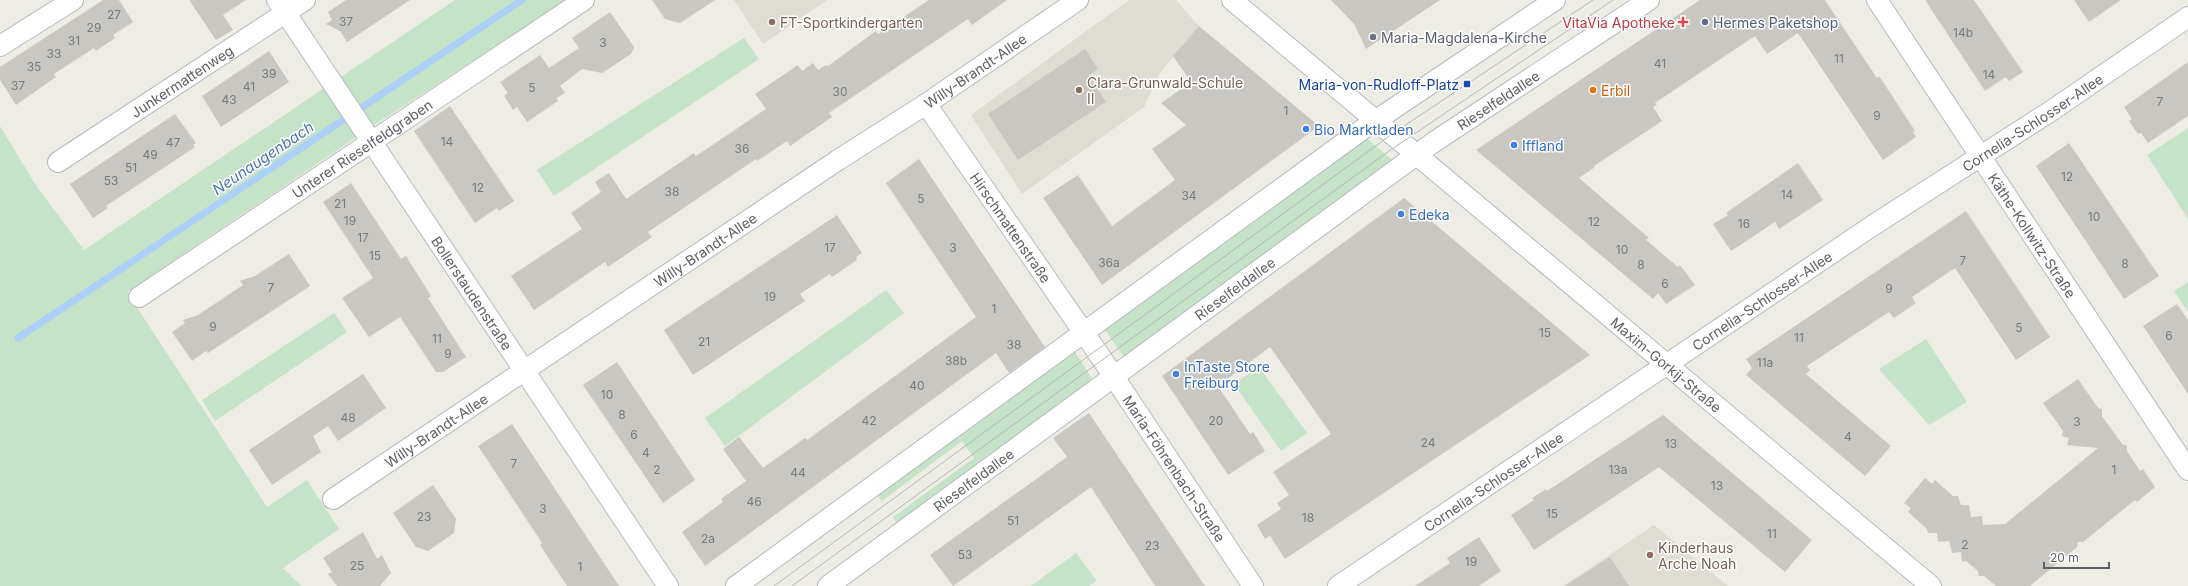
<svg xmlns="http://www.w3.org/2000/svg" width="2188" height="586" font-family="Inter,sans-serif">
<rect width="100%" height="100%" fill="#eeede5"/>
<g fill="#dedcd3">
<path d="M734 0H827L763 44Z"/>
<path d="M1129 0H1176L1199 26 1160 73 1144 107 1022 194 971 115Z"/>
<path d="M1654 525 1728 586H1563Z"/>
</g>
<g fill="#c4e3c7">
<path d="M455 0H568L380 121 127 292 267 507 307 480 339 529 283 568 301 586H0V126L35 184 84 250Z"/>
<path d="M744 38 759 59 554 196 537 170Z"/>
<path d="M2188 128V219L2147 155Z"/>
<path d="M1364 136 1396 163 1126 360 1103 327Z"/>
<path d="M2188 282V312L2174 291Z"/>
<path d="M886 290 904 313 725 446 705 418Z"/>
<path d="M334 313 347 332 215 421 202 400Z"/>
<path d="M1926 339 1967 402 1929 425 1879 369Z"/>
<path d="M1073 349 1095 383 899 526 893 517 974 458 962 441 882 501 876 493Z"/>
<path d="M1259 367 1307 433 1281 451 1234 384Z"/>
<path d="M1076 553 1097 581 1089 586H1031Z"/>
</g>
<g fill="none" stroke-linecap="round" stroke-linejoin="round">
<path stroke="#acd0f7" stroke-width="7" d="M18 338 522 0"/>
</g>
<g fill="#c9c7c2">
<path d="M103 0H119L133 22 113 35 115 38 96 51 94 48 54 74 56 77 16 105 0 80V67Z"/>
<path d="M189 0H246L223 15 233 30 216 40Z"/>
<path d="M346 0H410L347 42 340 31 326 24 332 20 328 12Z"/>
<path d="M652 0H715L680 23 665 19Z"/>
<path d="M929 0H1007L972 25 968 19 829 113 832 117 790 146 787 141 757 161 756 159 648 232 652 237 608 267 605 262 534 310 511 276 582 229 571 213 601 192 595 182 609 173 626 199 694 153 696 156 766 109 755 94 798 65 802 71 813 63 818 70 826 65 828 66 876 31 878 34Z"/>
<path d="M1331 0H1440L1366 49 1354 24Z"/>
<path d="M1700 0H1825L1877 78 1879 76 1889 91 1915 131 1913 132 1916 137 1883 160 1798 33 1767 54 1755 36 1655 103 1657 105 1653 107 1662 121 1594 166 1595 167 1579 178 1649 238 1646 240 1678 267 1680 265 1695 285 1666 304 1658 293 1653 299 1476 150Z"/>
<path d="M1925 0H1974L2023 72 2009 81 2006 77 1985 91Z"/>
<path d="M2074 0H2121L2089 22Z"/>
<path d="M610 12 634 47 631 54 602 73 582 69 560 86 565 93 556 98 558 101 527 122 517 107 513 110 504 96 508 93 500 82 540 55 549 68 579 48 572 38Z"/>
<path d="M1199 26 1319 126 1102 285 1043 198 1078 175 1112 226 1175 180 1152 149 1186 125 1161 103 1191 82 1173 56Z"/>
<path d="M1085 49 1098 69 1089 75 1106 102 1018 160 988 114Z"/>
<path d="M269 51 289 82 221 127 202 96Z"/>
<path d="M2188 62V116L2148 143 2141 133 2138 134 2129 121 2132 119 2124 107Z"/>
<path d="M450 106 514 201 499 211 497 208 475 223 414 131Z"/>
<path d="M175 114 196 143 193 145 195 147 106 206 108 208 93 218 70 184Z"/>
<path d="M2069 143 2159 276 2124 299 2036 166Z"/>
<path d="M919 159 1045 347 1009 373 996 353 705 566 682 532 723 502 721 499 746 481 723 449 739 437 763 468 805 438 807 440 976 317 886 183Z"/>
<path d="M1798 163 1823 200 1779 229 1775 222 1731 251 1713 224 1728 215 1726 213 1733 208Z"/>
<path d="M351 183 401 259 406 256 431 296 428 298 466 357 443 372H436L400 317 369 337 342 298 373 278 323 202Z"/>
<path d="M1404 198 1590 355 1285 559 1270 536 1265 539 1257 525 1281 509 1277 503 1289 495 1273 472 1331 434 1270 347 1218 386 1250 434 1253 432 1265 451 1228 475 1162 376Z"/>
<path d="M1966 211 2050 337 2016 360 1955 268 1912 297 1916 303 1894 318 1889 312 1807 366 1810 370 1806 374 1891 446 1865 476 1746 375 1752 368 1746 359Z"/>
<path d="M837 215 862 253 856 257 857 260 832 277 830 274 800 294 805 301 693 375 664 330Z"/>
<path d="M289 254 310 286 208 353 206 351 192 361 172 332 185 323 183 320 198 315 243 285 240 281 255 276Z"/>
<path d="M2177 304 2188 320V394L2143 326Z"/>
<path d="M617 362 695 480 663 503 583 385Z"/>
<path d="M363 374 386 408 338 441 328 426 313 436 321 452 272 485 249 450Z"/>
<path d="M2078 379 2098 408 2102 409V416L2122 444 2127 446V451L2140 471 2143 469 2155 487 2137 502 2135 500 2083 542H2078L2077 547 2030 586H1996L1984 576H1979L1978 571 1966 561 1962 562 1961 552 1952 553 1949 541 1938 542 1937 533H1928L1926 528 1908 512 1911 508 1904 503 1925 478 1932 484 1935 480 1953 496H1958L1961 505H1969L1971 517 1982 516 1983 525 2005 524 2098 448 2067 445 2069 438 2062 436 2063 431 2043 403Z"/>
<path d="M1089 413 1205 586H1155L1091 487 953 586 930 555 1067 457 1053 438Z"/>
<path d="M1663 415 1812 540 1785 572 1659 467 1534 550 1511 515 1534 500 1532 498 1546 489 1547 491Z"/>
<path d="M512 424 526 445 619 586H567L540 545 542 543 478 446Z"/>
<path d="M433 485 456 519 454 533 428 551 416 547 393 513Z"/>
<path d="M363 532 377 559 382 555 391 573 380 586H337L328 574 332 572 323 558Z"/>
<path d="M1479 537 1501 571 1479 586H1415L1450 563 1447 558Z"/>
<path d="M1610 557 1629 586H1565Z"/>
</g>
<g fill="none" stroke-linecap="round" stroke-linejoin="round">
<defs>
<g id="minor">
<path id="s1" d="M277 0 668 586"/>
<path id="s2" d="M1232 0 1931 586"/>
<path id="s3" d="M1877 0 2188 470"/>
<path d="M0 46 73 0"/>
<path id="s4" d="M926 104 1102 359 1253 586"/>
<path id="s5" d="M58 162 305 0"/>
<path id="s6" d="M139 297 584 0"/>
<path id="s7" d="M333 499 838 160 926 104 1078 0"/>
<path d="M736 586 1363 129 1555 0"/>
<path id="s8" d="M828 586 1434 142 1649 0"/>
<path id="s9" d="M1338 586 1872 226 2051 111 2188 17"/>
</g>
</defs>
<use href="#minor" stroke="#b7b9be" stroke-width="22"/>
<use href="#minor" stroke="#fff" stroke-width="20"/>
<g stroke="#b5b6b6" stroke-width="1">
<path d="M774 586 1392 134 1593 0"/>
<path d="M792 586 1389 151 1613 0"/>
</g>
</g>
<g fill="#8d6e63" stroke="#fff" stroke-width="1.5">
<circle cx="772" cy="22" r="4"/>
<circle cx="1079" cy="90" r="4"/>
<circle cx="1650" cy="555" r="4"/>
</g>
<path fill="#e0444e" stroke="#fff" stroke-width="1.5" d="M1681 16h4v4h4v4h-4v4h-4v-4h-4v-4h4z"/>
<circle fill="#5c6f8a" stroke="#fff" stroke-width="1.5" cx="1705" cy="22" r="4"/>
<circle fill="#6b7280" stroke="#fff" stroke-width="1.5" cx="1373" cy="37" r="4"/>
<rect fill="#1a4fb4" stroke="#fff" stroke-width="1.5" x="1463" y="80" width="8" height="8" rx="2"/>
<circle fill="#e8710a" stroke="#fff" stroke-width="1.5" cx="1593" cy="90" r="4"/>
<g fill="#3f7fe0" stroke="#fff" stroke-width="1.5">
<circle cx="1306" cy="129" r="4"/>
<circle cx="1514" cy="145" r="4"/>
<circle cx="1401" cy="214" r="4"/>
<circle cx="1176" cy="374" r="4"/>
</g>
<g text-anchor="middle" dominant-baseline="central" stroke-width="3" stroke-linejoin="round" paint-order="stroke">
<g font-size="12" fill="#78797c">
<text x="114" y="14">27</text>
<text x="346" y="21">37</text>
<text x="94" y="27">29</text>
<text x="1963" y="32">14b</text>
<text x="74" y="40">31</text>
<text x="603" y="42">3</text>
<text x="54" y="53">33</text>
<text x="1839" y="58">11</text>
<text x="1660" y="63">41</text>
<text x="34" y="66">35</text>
<text x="269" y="73">39</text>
<text x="1989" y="74">14</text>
<text x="18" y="85">37</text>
<text x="249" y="86">41</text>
<text x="532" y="87">5</text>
<text x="840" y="91">30</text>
<text x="229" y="99">43</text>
<text x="2160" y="101">7</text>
<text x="1286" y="110">1</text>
<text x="1877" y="115">9</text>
<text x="447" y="141">14</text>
<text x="173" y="142">47</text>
<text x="742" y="148">36</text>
<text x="150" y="154">49</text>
<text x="131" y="167">51</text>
<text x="2067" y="176">12</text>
<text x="111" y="180">53</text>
<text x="478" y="187">12</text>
<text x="672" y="191">38</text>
<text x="1787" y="194">14</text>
<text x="1189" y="195">34</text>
<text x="921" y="198">5</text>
<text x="340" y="203">21</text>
<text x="2094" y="216">10</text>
<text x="350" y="220">19</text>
<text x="1594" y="221">12</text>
<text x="1744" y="223">16</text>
<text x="363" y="237">17</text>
<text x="830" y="247">17</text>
<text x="953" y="247">3</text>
<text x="1622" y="249">10</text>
<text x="375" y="255">15</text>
<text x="1963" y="260">7</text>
<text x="1109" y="262">36a</text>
<text x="2125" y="263">8</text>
<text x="1641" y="264">8</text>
<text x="1665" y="283">6</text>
<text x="271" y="287">7</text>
<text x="1889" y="288">9</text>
<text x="770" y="296">19</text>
<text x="994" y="308">1</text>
<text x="213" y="326">9</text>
<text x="2019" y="327">5</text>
<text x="1545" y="332">15</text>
<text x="2169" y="335">6</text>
<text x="1799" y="337">11</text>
<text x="437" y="338">11</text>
<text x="704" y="341">21</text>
<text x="1014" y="344">38</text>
<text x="448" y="353">9</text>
<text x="956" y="360">38b</text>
<text x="1765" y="362">11a</text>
<text x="917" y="385">40</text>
<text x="607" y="394">10</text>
<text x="622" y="414">8</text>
<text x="348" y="417">48</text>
<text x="869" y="420">42</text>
<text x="1216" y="420">20</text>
<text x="2077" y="421">3</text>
<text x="634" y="434">6</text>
<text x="1848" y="436">4</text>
<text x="1428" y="442">24</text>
<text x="1671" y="443">13</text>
<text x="646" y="452">4</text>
<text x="514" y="463">7</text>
<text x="657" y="469">2</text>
<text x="1618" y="469">13a</text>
<text x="2114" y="469">1</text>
<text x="798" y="472">44</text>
<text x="1717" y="485">13</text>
<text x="754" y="501">46</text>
<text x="543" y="508">3</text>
<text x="1552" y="513">15</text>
<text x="424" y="516">23</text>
<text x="1308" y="517">18</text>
<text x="1013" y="520">51</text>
<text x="1772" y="533">11</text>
<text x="708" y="538">2a</text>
<text x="1965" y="544">2</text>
<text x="1152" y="545">23</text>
<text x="965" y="554">53</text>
<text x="1471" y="561">19</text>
<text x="357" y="565">25</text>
<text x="580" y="566">1</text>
</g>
<g font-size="14" fill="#785e54" stroke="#fff" text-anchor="start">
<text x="780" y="22">FT-Sportkindergarten</text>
<text x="1087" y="82">Clara-Grunwald-Schule<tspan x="1087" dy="16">II</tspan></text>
<text x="1658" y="547">Kinderhaus<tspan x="1658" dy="16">Arche Noah</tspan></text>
</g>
<g font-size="14" fill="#be3a42" stroke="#fff" text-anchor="end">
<text x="1675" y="22">VitaVia Apotheke</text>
</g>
<g font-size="14" fill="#4e5e75" stroke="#fff" text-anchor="start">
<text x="1713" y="22">Hermes Paketshop</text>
</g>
<g font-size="14" fill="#5b616d" stroke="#fff" text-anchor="start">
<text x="1381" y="37">Maria-Magdalena-Kirche</text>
</g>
<g font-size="14" fill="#5d5f64" stroke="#fff">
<text stroke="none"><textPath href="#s7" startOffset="772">Willy-Brandt-Allee</textPath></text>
<text stroke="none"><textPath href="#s5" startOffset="148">Junkermattenweg</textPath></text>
<text stroke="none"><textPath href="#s8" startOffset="828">Rieselfeldallee</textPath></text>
<text stroke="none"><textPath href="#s9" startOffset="835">Cornelia-Schlosser-Allee</textPath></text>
<text stroke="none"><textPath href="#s6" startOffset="268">Unterer Rieselfeldgraben</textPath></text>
<text stroke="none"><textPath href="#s4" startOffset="150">Hirschmattenstraße</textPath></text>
<text stroke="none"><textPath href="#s3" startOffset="282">Käthe-Kollwitz-Straße</textPath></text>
<text stroke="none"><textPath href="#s7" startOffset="448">Willy-Brandt-Allee</textPath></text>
<text stroke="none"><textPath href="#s8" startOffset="504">Rieselfeldallee</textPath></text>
<text stroke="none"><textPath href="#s1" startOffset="352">Bollerstaudenstraße</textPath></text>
<text stroke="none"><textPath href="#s9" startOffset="511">Cornelia-Schlosser-Allee</textPath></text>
<text stroke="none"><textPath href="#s2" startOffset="567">Maxim-Gorkij-Straße</textPath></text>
<text stroke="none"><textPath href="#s7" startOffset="124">Willy-Brandt-Allee</textPath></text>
<text stroke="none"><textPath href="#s4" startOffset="441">Maria-Föhrenbach-Straße</textPath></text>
<text stroke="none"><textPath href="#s8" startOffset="180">Rieselfeldallee</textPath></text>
<text stroke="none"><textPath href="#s9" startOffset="187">Cornelia-Schlosser-Allee</textPath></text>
</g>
<g font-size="14" fill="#164399" stroke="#fff" text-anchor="end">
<text x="1459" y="84">Maria-von-Rudloff-Platz</text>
</g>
<g font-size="14" fill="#c56008" stroke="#fff" text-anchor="start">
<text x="1601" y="90">Erbil</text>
</g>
<g font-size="14" fill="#366cbe" stroke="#fff" text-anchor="start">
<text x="1314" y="129">Bio Marktladen</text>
<text x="1522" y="145">Iffland</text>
<text x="1409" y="214">Edeka</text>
<text x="1184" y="366">InTaste Store<tspan x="1184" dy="16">Freiburg</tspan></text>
</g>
<g font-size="15" font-style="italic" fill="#4d75b1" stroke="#fff">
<text transform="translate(263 158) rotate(-34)">Neunaugenbach</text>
</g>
</g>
<path d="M2044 562v6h65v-6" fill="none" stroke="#5d5f64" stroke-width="2"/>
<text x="2050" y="562" font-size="12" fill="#5d5f64" stroke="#ffffff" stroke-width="3" paint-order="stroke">20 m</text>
</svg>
